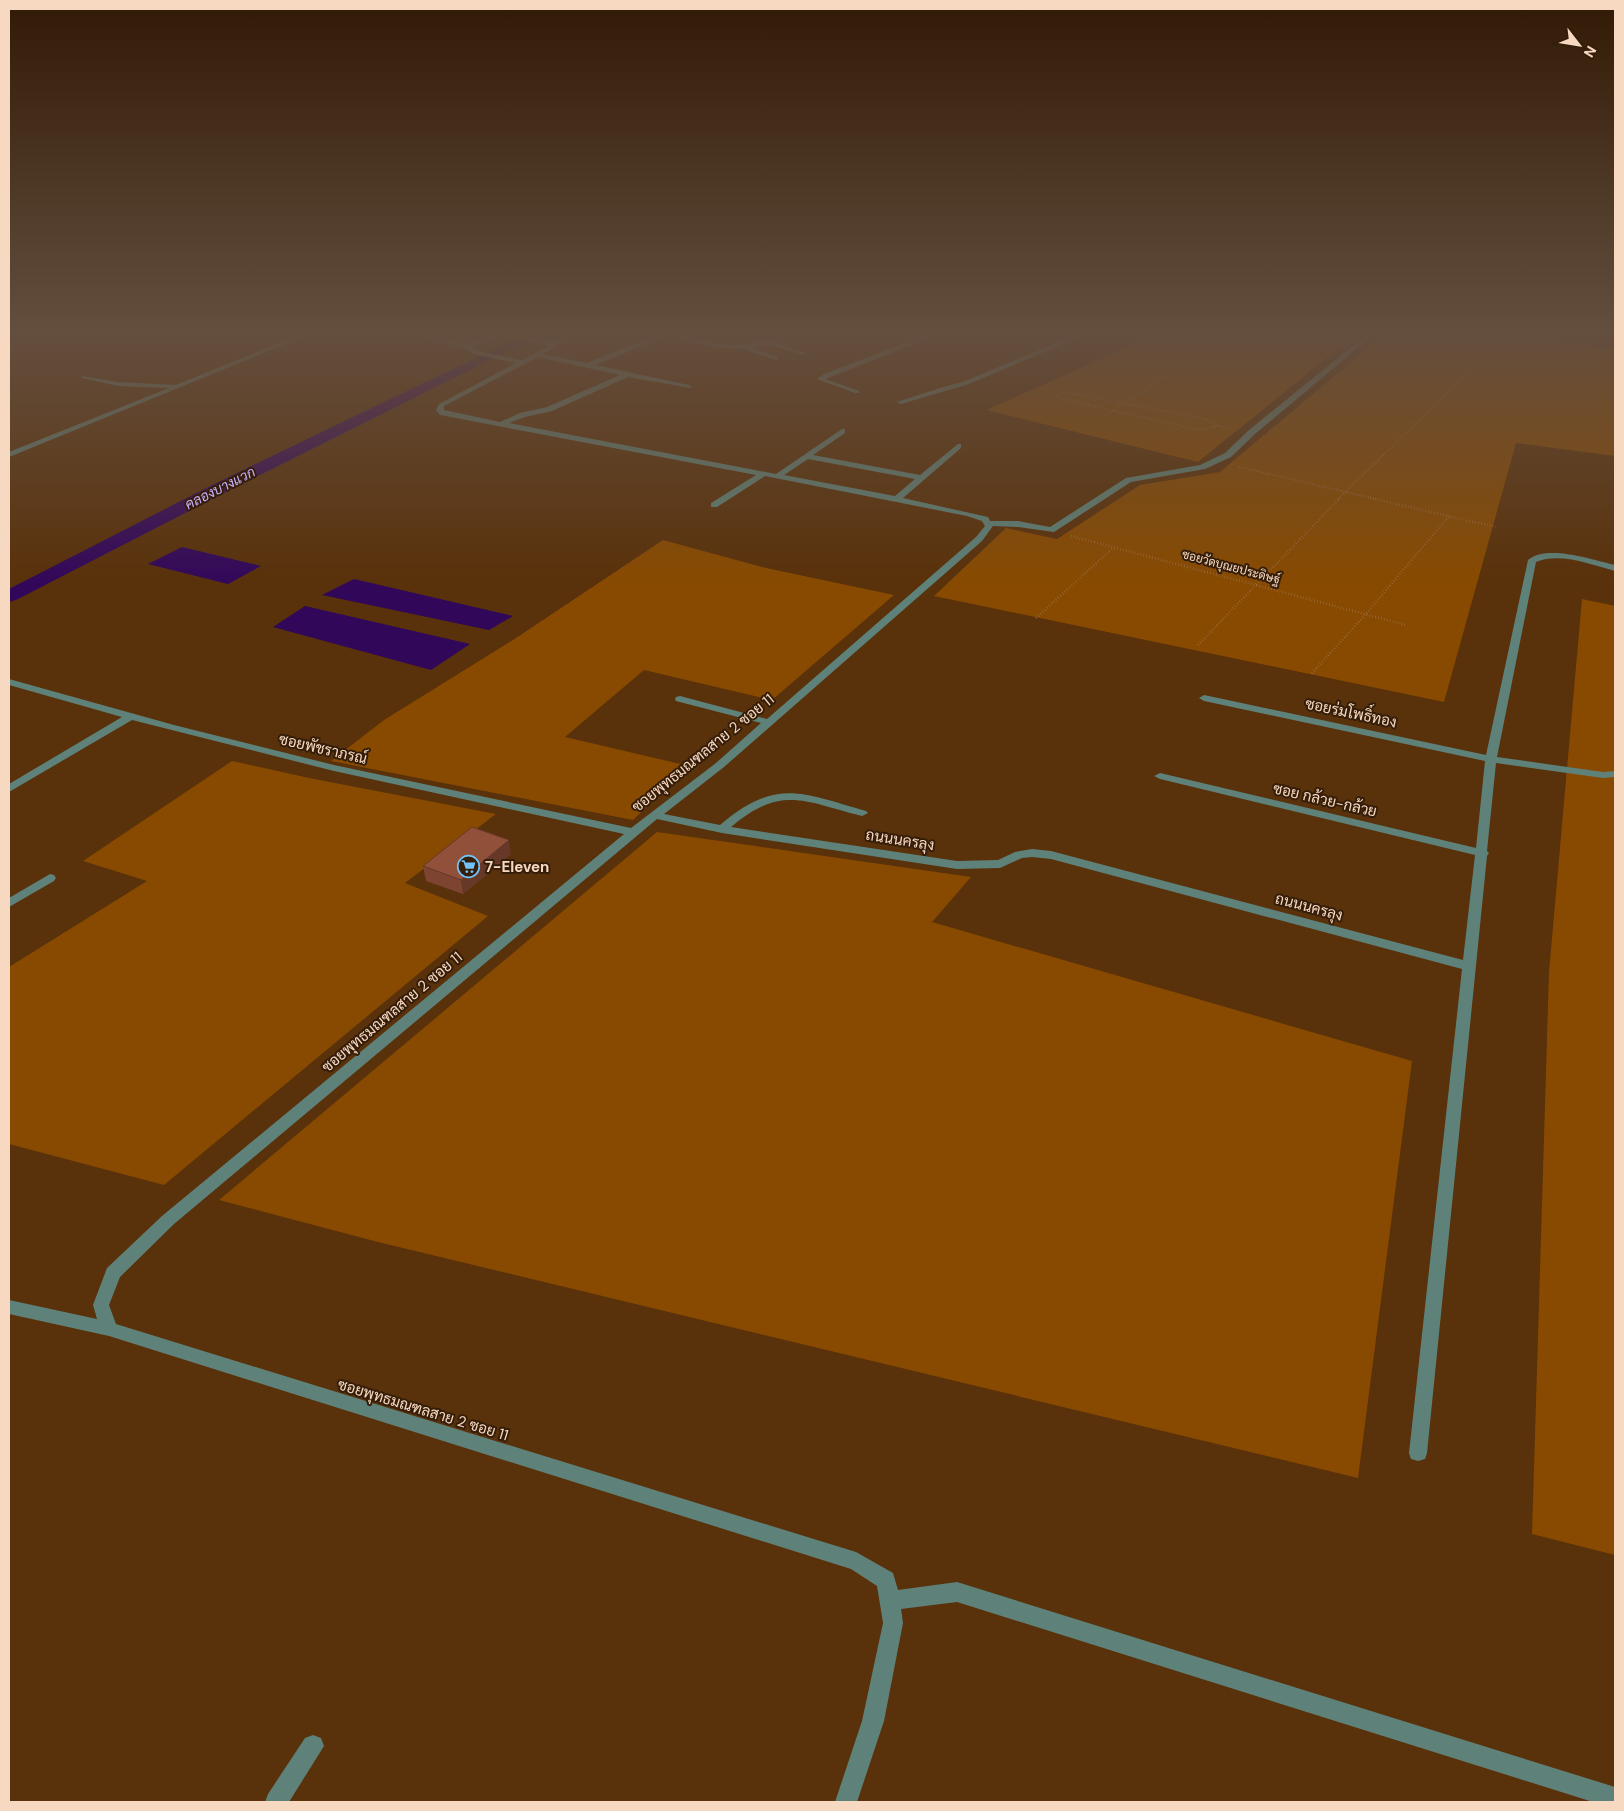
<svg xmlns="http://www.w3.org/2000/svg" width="1624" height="1811" font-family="'DM Sans',Sarabun,sans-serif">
<rect width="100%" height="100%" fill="#59310a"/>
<g fill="#884a00">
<path d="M1163 331H1360L1198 462 987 410Z"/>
<path d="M1388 331H1477L1615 349V456L1516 443 1444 702 934 596 1006 528 1057 539 1140 485 1220 472Z"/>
<path d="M663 540 766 568 894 595 772 700 644 670 565 737 689 766 633 820 331 761 384 720 513 640Z"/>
<path d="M1582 599 1615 606V1555L1532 1534 1549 972Z"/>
<path d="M232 761 309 778 496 814 405 883 488 916 164 1185 9 1144V967L147 881 83 861Z"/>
<path d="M657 832 971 877 932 922 1412 1061 1358 1478 378 1242 219 1200Z"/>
</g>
<g fill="#31075a">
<path d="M182 547 261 566 228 584 148 564Z"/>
<path d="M354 579 513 616 489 630 322 595Z"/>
<path d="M305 606 470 644 431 670 273 627Z"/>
</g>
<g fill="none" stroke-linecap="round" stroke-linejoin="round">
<path fill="#31075a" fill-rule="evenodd" d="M531 331H548L224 493 16 600 9 602V589L212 485Z"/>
<g stroke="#9f7b5a" stroke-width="2" stroke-dasharray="0.5 2" stroke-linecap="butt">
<path d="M1065 392 1206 419 1218 426 1200 430 1057 398 1056 396Z"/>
<path d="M1105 416 1232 331"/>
<path d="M1218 426 1232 428"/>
<path d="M1239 467 1376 499"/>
<path d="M1338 499 1505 337"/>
</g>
<g stroke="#9f7b5a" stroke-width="2.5" stroke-dasharray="0.5 2.5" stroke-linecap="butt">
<path d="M1370 498 1496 527"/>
<path d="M1071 536 1406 625"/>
<path d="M1036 618 1113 548"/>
<path d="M1198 645 1340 498"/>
<path d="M1312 673 1365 615 1449 516"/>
</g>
<g fill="#5e827a" fill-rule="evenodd">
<path d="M308 331H318L9 457V452L169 388 118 386 82 378V376L118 382 176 385Z"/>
<path d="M389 331C414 331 438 342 463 343 474 343 484 339 493 335L480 331C504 331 526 339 550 341 560 342 574 331 587 331L556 344V347L543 354 587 363 662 333 659 331C684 331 707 345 732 345 758 346 779 331 804 331L774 342 805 353V355L767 344 752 348 778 357V359L776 360 744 349 711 347 669 335 595 365 689 385 692 387 691 388 628 377 552 411 525 417 509 423 776 474 842 429H845V433L813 455 920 475 958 444H961V448L903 498 988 517 990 521H1018L1050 527 1126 478 1200 465 1225 453 1249 430 1371 331H1378L1255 434 1231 457 1205 469 1131 482 1054 532 1018 527 993 526 982 541 724 767 664 814 720 825C776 777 802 793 866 811L868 813 862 816C805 802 782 784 731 827L957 861 998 860 1015 852 1032 849 1051 851 1463 960 1475 855 1160 779 1154 776 1160 773 1476 848 1485 761 1204 701 1199 698 1204 695 1486 755 1528 560C1547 544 1593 560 1615 565V571C1591 565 1561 552 1536 562L1497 757 1603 772 1615 771V777L1603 778 1496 763 1487 851 1489 853 1487 856 1427 1453 1425 1459 1418 1461 1411 1459 1409 1453 1462 969 1051 859 1032 857 1022 858 1000 868 957 869 722 833 657 819 174 1224 120 1277 109 1305 116 1324 856 1552 893 1573 898 1590 957 1582 1615 1787V1802H1593L957 1602 901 1609 903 1623 884 1721 857 1802H835L862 1721 883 1623 877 1586 851 1569 109 1336 9 1314V1300L97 1319 93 1305 107 1268 162 1216 624 834 334 771 132 720 9 792V784L122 717 9 685V679L174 725 334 765 631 828 716 763 761 723 676 701 675 699 676 697 680 696 767 719 976 537 985 526 982 521 967 516 765 476 717 507H711V503L756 475 440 415 436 410 439 404 516 363 474 354 461 347ZM501 336 545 344 549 346 522 360 478 351 469 346 482 344ZM538 357 620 375 547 407 520 413 500 422 444 410V406ZM808 459 915 479 895 496 784 475Z"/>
<path d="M937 331H947L825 379 859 391V393H855L817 379 824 374Z"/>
<path d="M1085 331H1094L969 384 901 404 897 402 943 387 965 381Z"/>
<path d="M50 874 54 875 56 878 54 881 9 907V898Z"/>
<path d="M313 1735 321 1738 324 1746 289 1802H265L268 1794 305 1738Z"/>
</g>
</g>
<path fill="#7d4531" d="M511 854 463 894 426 881 423 866Z"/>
<path fill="#663828" d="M509 840 511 854 463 894 461 880Z"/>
<path fill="#915039" stroke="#663828" d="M472 827 509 840 461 880 423 866Z"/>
<linearGradient id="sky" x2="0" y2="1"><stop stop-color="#311b06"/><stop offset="0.57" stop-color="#644e3e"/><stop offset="1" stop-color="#644e3e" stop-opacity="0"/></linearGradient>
<rect width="1624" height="585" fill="url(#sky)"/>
<defs>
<symbol id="supermarket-ring" viewBox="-11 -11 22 22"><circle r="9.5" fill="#341d09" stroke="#73c1f5" stroke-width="1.5"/><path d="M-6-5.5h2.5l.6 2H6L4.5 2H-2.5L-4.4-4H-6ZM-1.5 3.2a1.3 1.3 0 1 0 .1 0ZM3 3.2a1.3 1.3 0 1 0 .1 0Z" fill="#73c1f5"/></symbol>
</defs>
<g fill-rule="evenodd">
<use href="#supermarket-ring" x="456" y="854" width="25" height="25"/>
</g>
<g text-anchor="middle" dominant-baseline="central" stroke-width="4" stroke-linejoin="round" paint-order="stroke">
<g font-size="12" fill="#f7d8c0" stroke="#341d09">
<text transform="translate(1231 567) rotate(15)">ซอยวัดบุณยประดิษฐ์</text>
</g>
<g font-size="14" font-style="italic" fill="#c9adfe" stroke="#341d09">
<text transform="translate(220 488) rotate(-27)">คลองบางแวก</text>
</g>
<g font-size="15" fill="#f7d8c0" stroke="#341d09">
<text transform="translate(1351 713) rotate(12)">ซอยร่มโพธิ์ทอง</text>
<text transform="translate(323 749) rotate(13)">ซอยพัชราภรณ์</text>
<text transform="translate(703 753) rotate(-39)">ซอยพุทธมณฑลสาย 2 ซอย 11</text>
<text transform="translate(1325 800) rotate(13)">ซอย กล้วย-กล้วย</text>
<text transform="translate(900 840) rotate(9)">ถนนนครลุง</text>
<text transform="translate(1309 907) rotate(15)">ถนนนครลุง</text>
<text transform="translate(392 1012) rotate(-40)">ซอยพุทธมณฑลสาย 2 ซอย 11</text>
<text transform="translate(423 1410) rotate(17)">ซอยพุทธมณฑลสาย 2 ซอย 11</text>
</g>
<g font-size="15" font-weight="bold" fill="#f7d8c0" stroke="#341d09" text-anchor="start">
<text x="485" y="867">7-Eleven</text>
</g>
</g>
<rect width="1624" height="1811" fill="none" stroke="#f7d8c0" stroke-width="20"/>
<g transform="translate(1579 45) rotate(121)" stroke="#341d09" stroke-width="4" paint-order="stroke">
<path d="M0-4L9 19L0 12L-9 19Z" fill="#f7d8c0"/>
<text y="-8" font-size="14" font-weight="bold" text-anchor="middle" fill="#f7d8c0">N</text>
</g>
</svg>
